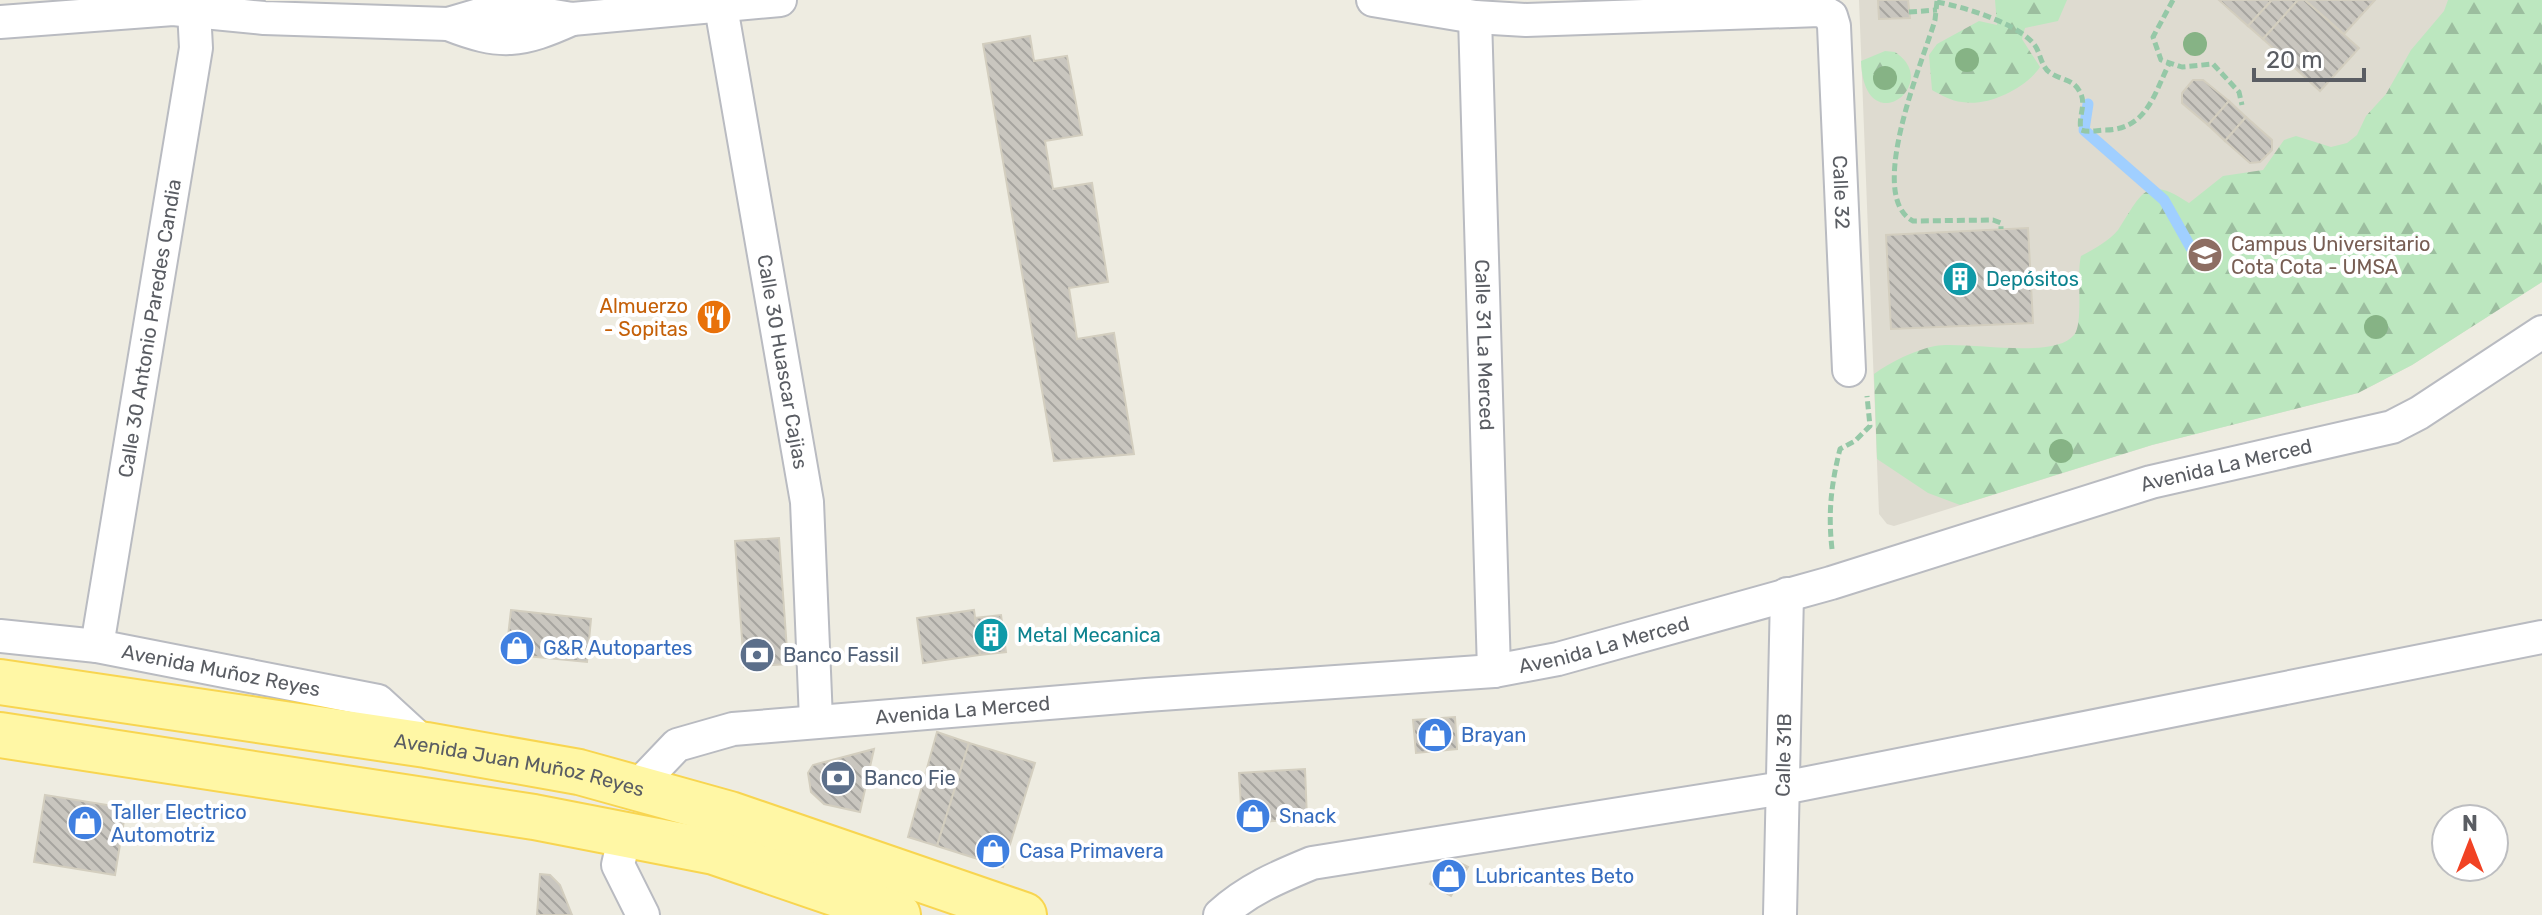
<svg xmlns="http://www.w3.org/2000/svg" width="2542" height="915" font-family="Rubik,sans-serif">
<defs>
<pattern id="forest-firs" width="22" height="20" patternUnits="userSpaceOnUse" patternTransform="scale(2)"><rect width="22" height="20" fill="#bce7bf"/><path d="M5 1l3.5 6h-7zM16 11l3.5 6h-7z" fill="#9cbe9f"/></pattern>
<pattern id="building-back-hatch" width="6" height="6" patternUnits="userSpaceOnUse" patternTransform="scale(2)"><rect width="6" height="6" fill="#c9c6bf"/><path d="M-1 5l2 2M0 0l6 6M5-1l2 2" fill="none" stroke="#a6a49f"/></pattern>
</defs>
<rect width="100%" height="100%" fill="#eeece1"/>
<path fill="#dedbd0" d="M1859 0H2542V282L2412 365 2358 393 2152 445 1894 526 1887 524 1879 514Z"/>
<g fill="url(#forest-firs)">
<path d="M1995 0H2067L2058 21 2025 28 2022 39 2040 67C2026 88 1988 107 1962 102 1951 101 1941 95 1932 90L1929 55 1937 44 1979 21 1997 25Z"/>
<path d="M2448 0H2542V282L2412 365 2358 393 2152 445 1960 505 1928 493 1877 459 1874 374C1890 362 1915 350 1935 346 1967 341 2054 360 2074 335 2084 323 2076 275 2081 256 2093 250 2110 240 2118 230 2141 195 2145 173 2189 203L2223 176 2263 170 2284 140 2296 136 2331 147 2347 143 2357 135 2366 116 2386 94 2411 50 2444 11Z"/>
<path d="M1885 51 1895 52C1944 84 1864 144 1861 61Z"/>
</g>
<g fill="none" stroke-linecap="round" stroke-linejoin="round">
<path stroke="#a0cfff" stroke-width="11" d="M2088 104 2084 130 2164 200 2191 248"/>
</g>
<g fill="url(#building-back-hatch)" stroke="#d3cebf" stroke-width="2">
<path d="M1878 0H1908L1910 18 1879 19Z"/>
<path d="M2219 0H2272L2248 26Z"/>
<path d="M2272 0H2298L2263 39 2248 26Z"/>
<path d="M2298 0H2305L2359 48 2320 91 2263 39Z"/>
<path d="M2305 0H2375L2344 34Z"/>
<path d="M1030 36 1034 61 1067 56 1082 135 1045 141 1053 189 1092 183 1108 282 1069 288 1077 339 1114 333 1134 454 1054 461 983 44Z"/>
<path d="M2193 80H2203L2229 101 2208 125 2182 103V93Z"/>
<path d="M2229 101 2246 117 2225 141 2208 125Z"/>
<path d="M2246 117 2272 140V150L2260 162 2250 163 2225 141Z"/>
<path d="M2028 228 2033 323 1891 329 1886 235Z"/>
<path d="M779 538 788 664 744 667 735 541Z"/>
<path d="M511 610 591 619 587 662 506 654Z"/>
<path d="M974 610 980 655 923 663 917 618Z"/>
<path d="M1001 615 1006 652 980 655 975 618Z"/>
<path d="M1455 717 1457 749 1416 753 1413 720Z"/>
<path d="M937 732 969 743 937 846 908 837Z"/>
<path d="M969 743 1035 763 1003 867 937 846Z"/>
<path d="M874 749 860 812 824 804 811 792 808 773 813 765Z"/>
<path d="M1305 769 1307 819 1242 823 1239 773Z"/>
<path d="M45 795 126 808 115 875 34 862Z"/>
<path d="M1447 856 1468 867 1451 896 1430 884Z"/>
<path d="M540 874 550 875 560 885 572 915H537Z"/>
</g>
<g fill="none" stroke-linecap="round" stroke-linejoin="round">
<defs>
<g id="minor">
<path id="s1" d="M1373 0 1475 17 1526 20 1820 10 1831 16 1834 26 1849 370"/>
<path id="s2" d="M721 7 807 502 816 720"/>
<path id="s3" d="M1475 17 1494 671"/>
<path d="M0 22 173 9 264 18 448 24 479 15 529 12 572 19 780 0"/>
<path d="M448 24C501 45 521 42 572 19"/>
<path id="s4" d="M0 636 97 646 378 701 426 745"/>
<path id="s5" d="M97 646 196 48 194 10"/>
<path id="s6" d="M636 788 677 745 733 729 1146 695 1494 671 1558 659 1831 583 2151 482 2392 427 2419 413 2542 332"/>
<path d="M625 834 618 865 643 915"/>
<path d="M1220 915C1247 890 1278 877 1312 863L1783 788 2542 637"/>
<path id="s7" d="M1780 915 1787 594"/>
</g>
<g id="primary">
<path id="s8" d="M0 682 426 745 579 772 730 814 1024 915"/>
<path d="M0 735 534 817 714 852 898 915"/>
</g>
</defs>
<use href="#minor" stroke="#b9bbc1" stroke-width="36"/>
<use href="#primary" stroke="#f8d550" stroke-width="48"/>
<g stroke="#95c8a7" stroke-width="5" stroke-dasharray="8 4" stroke-linecap="butt">
<path d="M2173 0 2153 37 2161 60 2182 67 2213 64 2239 92 2242 105"/>
<path d="M1937 1 1935 20C1923 61 1865 196 1913 221L1993 220 2001 223V229"/>
<path d="M1937 2C1964 7 2014 22 2033 43 2041 51 2040 68 2052 74 2064 81 2074 79 2081 94 2086 106 2078 117 2081 130 2089 133 2097 130 2106 130 2147 129 2154 94 2169 64"/>
<path d="M1909 12 1937 10"/>
<path d="M1832 549C1828 513 1831 485 1840 449L1855 441 1870 426 1867 396"/>
</g>
<use href="#minor" stroke="#fff" stroke-width="32"/>
<use href="#primary" stroke="#fff7a5" stroke-width="44"/>
</g>
<g fill="#86b385">
<circle cx="2195" cy="44" r="12"/>
<circle cx="1967" cy="60" r="12"/>
<circle cx="1885" cy="78" r="12"/>
<circle cx="2376" cy="327" r="12"/>
<circle cx="2061" cy="451" r="12"/>
</g>
<defs>
<symbol id="university-disc" viewBox="-11 -11 22 22"><circle r="9.5" fill="#8d6e63" stroke="#fff"/><path d="M0-5L7-2L0 1L-7-2ZM-4 1L0 2.5L4 1V4Q0 6-4 4Z" fill="#fff"/></symbol>
<symbol id="building-disc" viewBox="-11 -11 22 22"><circle r="9.5" fill="#0f9aa8" stroke="#fff"/><path d="M-4-6H4V6H1V3H-1V6H-4ZM-2.5-4.3h1.7v1.8h-1.7ZM.8-4.3h1.7v1.8H.8ZM-2.5-1h1.7V.8h-1.7ZM.8-1h1.7V.8H.8Z" fill="#fff"/></symbol>
<symbol id="restaurant-disc" viewBox="-11 -11 22 22"><circle r="9.5" fill="#e8710a" stroke="#fff"/><path d="M-5-6h1v4h1v-4h1v4h1v-4h1v5L-1.5 .5V6h-2V.5L-5-1ZM5-6V6H3V1.5H1.5Q1.5-4 5-6Z" fill="#fff"/></symbol>
<symbol id="shop-disc" viewBox="-11 -11 22 22"><circle r="9.5" fill="#3f7fe0" stroke="#fff"/><path d="M-5-2.5h2.3a2.7 3.5 0 0 1 5.4 0H5L5.5 6h-11ZM-1.5-2.5h3a1.5 2.3 0 0 0-3 0Z" fill="#fff"/></symbol>
<symbol id="bank-disc" viewBox="-11 -11 22 22"><circle r="9.5" fill="#5c6f8a" stroke="#fff"/><path d="M-6-4H6V4H-6ZM0-2.3a2.3 2.3 0 1 0 0 4.6a2.3 2.3 0 1 0 0-4.6Z" fill="#fff"/></symbol>
</defs>
<g fill-rule="evenodd">
<use href="#university-disc" x="2185" y="235" width="40" height="40"/>
<use href="#building-disc" x="1940" y="259" width="40" height="40"/>
<use href="#restaurant-disc" x="694" y="297" width="40" height="40"/>
<use href="#building-disc" x="971" y="615" width="40" height="40"/>
<use href="#shop-disc" x="497" y="628" width="40" height="40"/>
<use href="#bank-disc" x="737" y="635" width="40" height="40"/>
<use href="#shop-disc" x="1415" y="715" width="40" height="40"/>
<use href="#bank-disc" x="818" y="758" width="40" height="40"/>
<use href="#shop-disc" x="1233" y="796" width="40" height="40"/>
<use href="#shop-disc" x="65" y="803" width="40" height="40"/>
<use href="#shop-disc" x="973" y="831" width="40" height="40"/>
<use href="#shop-disc" x="1429" y="856" width="40" height="40"/>
</g>
<g text-anchor="middle" dominant-baseline="central" stroke-width="8" stroke-linejoin="round" paint-order="stroke">
<g font-size="20" fill="#5a5d63" stroke="#fff">
<text stroke="none"><textPath href="#s1" startOffset="638">Calle 32</textPath></text>
<text stroke="none"><textPath href="#s5" startOffset="322">Calle 30 Antonio Paredes Candia</textPath></text>
<text stroke="none"><textPath href="#s3" startOffset="328">Calle 31 La Merced</textPath></text>
<text stroke="none"><textPath href="#s2" startOffset="360">Calle 30 Huascar Cajias</textPath></text>
<text stroke="none"><textPath href="#s6" startOffset="1642">Avenida La Merced</textPath></text>
<text stroke="none"><textPath href="#s6" startOffset="994">Avenida La Merced</textPath></text>
<text stroke="none"><textPath href="#s4" startOffset="224">Avenida Muñoz Reyes</textPath></text>
<text stroke="none"><textPath href="#s6" startOffset="348">Avenida La Merced</textPath></text>
<text stroke="none"><textPath href="#s7" startOffset="160">Calle 31B</textPath></text>
<text stroke="none"><textPath href="#s8" startOffset="526">Avenida Juan Muñoz Reyes</textPath></text>
</g>
<g font-size="20" fill="#785e54" stroke="#fff" text-anchor="start">
<text x="2231" y="244">Campus Universitario<tspan x="2231" dy="23">Cota Cota - UMSA</tspan></text>
</g>
<g font-size="20" fill="#0d838f" stroke="#fff" text-anchor="start">
<text x="1986" y="279">Depósitos</text>
<text x="1017" y="635">Metal Mecanica</text>
</g>
<g font-size="20" fill="#c56008" stroke="#fff" text-anchor="end">
<text x="688" y="306">Almuerzo<tspan x="688" dy="23">- Sopitas</tspan></text>
</g>
<g font-size="20" fill="#366cbe" stroke="#fff" text-anchor="start">
<text x="543" y="648">G&amp;R Autopartes</text>
<text x="1461" y="735">Brayan</text>
<text x="111" y="812">Taller Electrico<tspan x="111" dy="23">Automotriz</tspan></text>
<text x="1279" y="816">Snack</text>
<text x="1019" y="851">Casa Primavera</text>
<text x="1475" y="876">Lubricantes Beto</text>
</g>
<g font-size="20" fill="#4e5e75" stroke="#fff" text-anchor="start">
<text x="783" y="655">Banco Fassil</text>
<text x="864" y="778">Banco Fie</text>
</g>
</g>
<g transform="translate(2470 843)"><circle r="38" fill="#ffffff" stroke="#bdbec1" stroke-width="2"/>
<path d="M0-6L14 30L0 20L-14 30Z" fill="#f14224"/>
<text y="-12" font-size="22" font-weight="bold" text-anchor="middle" fill="#5a5d63">N</text>
</g>
<path d="M2254 68v12h110v-12" fill="none" stroke="#5a5d63" stroke-width="4"/>
<text x="2266" y="68" font-size="24" fill="#5a5d63" stroke="#ffffff" stroke-width="6" paint-order="stroke">20 m</text>
</svg>
